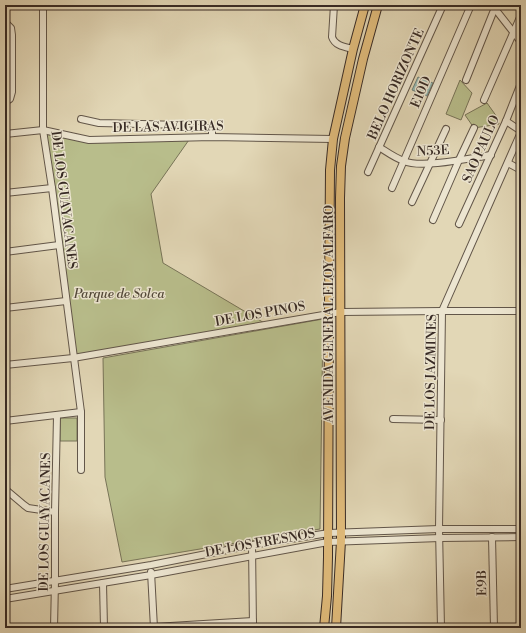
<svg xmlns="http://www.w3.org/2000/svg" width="526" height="633" font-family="'Libre Bodoni',serif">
<rect width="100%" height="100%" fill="#e2d7b6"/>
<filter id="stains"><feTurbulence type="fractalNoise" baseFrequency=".005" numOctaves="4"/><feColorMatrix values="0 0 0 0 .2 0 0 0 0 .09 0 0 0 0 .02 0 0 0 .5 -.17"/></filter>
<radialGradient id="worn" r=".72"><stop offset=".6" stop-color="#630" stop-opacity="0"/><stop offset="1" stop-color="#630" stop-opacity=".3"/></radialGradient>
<g fill="#b8bd8b" stroke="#787458">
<path d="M460 80 472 93 461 120 446 114Z"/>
<path d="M487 103 497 117 499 124 474 128 465 115Z"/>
<path d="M43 130 89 140 191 137 151 194 163 263 266 324 73 358Z"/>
<path d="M323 319 320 529 122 562 105 477 103 358Z"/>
<rect x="60" y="418" width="17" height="23"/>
</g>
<path fill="#95b9b2" stroke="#70807a" d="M418 77 433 83 427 96 412 90Z"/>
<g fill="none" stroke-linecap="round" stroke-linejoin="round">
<defs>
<g id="minor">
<path d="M43 5V130L52 188 81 412V470"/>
<path d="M334 5 332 37C335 46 345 47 353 49"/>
<path d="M492 5 521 42"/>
<path d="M5 22 11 28 12 35V92L10 99 5 102"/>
<path d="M466 80 496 5"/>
<path d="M484 100 521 15"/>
<path d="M81 119 99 123 183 125 185 128H210L212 129V137"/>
<path d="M506 121 521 131"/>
<path d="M5 134 43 130 89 140 212 137 333 139"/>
<path d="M379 147C387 152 395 158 404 161 421 169 471 158 491 155"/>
<path d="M508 163 521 170"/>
<path d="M368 172 443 5"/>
<path d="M392 188 471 5"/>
<path d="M5 193 52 188"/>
<path d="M412 202 446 129"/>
<path d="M433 220 459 160 474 128"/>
<path d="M459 224 506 121 521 83"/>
<path d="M5 252 59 245"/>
<path d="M5 308 66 301"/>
<path d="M5 365 73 358 329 314 341 312 442 311H521"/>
<path d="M393 419 441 420"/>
<path d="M5 421 81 412"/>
<path d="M5 489 24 505 28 508 55 512"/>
<path d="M492 537 494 628"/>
<path d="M252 545 253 628"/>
<path d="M151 572 154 628"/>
<path d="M103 583 104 628"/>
<path d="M5 589 151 565 252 545 329 533 439 529H521"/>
<path d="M5 599 151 575 328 542 440 538 521 537"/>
<path d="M154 627 253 621"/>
<path d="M54 628 55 581V512L57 416"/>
<path d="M441 628 439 529 442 311 521 132"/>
</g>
<g id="major">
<path d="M324 628 327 596 328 557 329 302 330 170 333 139 353 49 365 5"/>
<path d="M336 628 341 541 340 198 341 166 345 138 363 59 378 5"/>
</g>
</defs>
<use href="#minor" stroke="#625649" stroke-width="8"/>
<use href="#major" stroke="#382b25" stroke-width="10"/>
<use href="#minor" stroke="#ece5d0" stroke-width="6"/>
<use href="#major" stroke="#e1bc7b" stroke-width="8"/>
</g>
<g text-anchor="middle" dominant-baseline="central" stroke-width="3" stroke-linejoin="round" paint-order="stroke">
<g font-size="13" fill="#382b25" stroke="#ece5d0">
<text transform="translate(396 84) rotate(-66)">BELO HORIZONTE</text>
<text transform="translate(421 92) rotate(-67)">E10D</text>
<text transform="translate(168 127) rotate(-1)">DE LAS AVIGIRAS</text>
<text transform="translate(481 149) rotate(-66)">SAO PAULO</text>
<text transform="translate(433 151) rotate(-3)">N53E</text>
<text transform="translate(64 200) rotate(83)">DE LOS GUAYACANES</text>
<text transform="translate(260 314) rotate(-10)">DE LOS PINOS</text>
<text transform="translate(329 314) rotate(-90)">AVENIDA GENERAL ELOY ALFARO</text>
<text transform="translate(431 372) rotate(-89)">DE LOS JAZMINES</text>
<text transform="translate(45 522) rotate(-89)">DE LOS GUAYACANES</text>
<text transform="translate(260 543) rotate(-10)">DE LOS FRESNOS</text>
<text transform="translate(482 583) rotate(-91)">E9B</text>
</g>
<g font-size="13" font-style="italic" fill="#524839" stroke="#ece5d0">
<text x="119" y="294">Parque de Solca</text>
</g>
</g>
<rect width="526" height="633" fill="none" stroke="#e2d7b6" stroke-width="20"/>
<rect x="6" y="6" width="514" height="621" fill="none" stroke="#382b25" stroke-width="2"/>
<rect x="10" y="10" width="506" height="613" fill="none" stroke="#382b25"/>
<rect width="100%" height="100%" filter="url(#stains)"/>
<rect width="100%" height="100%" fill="url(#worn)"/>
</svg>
